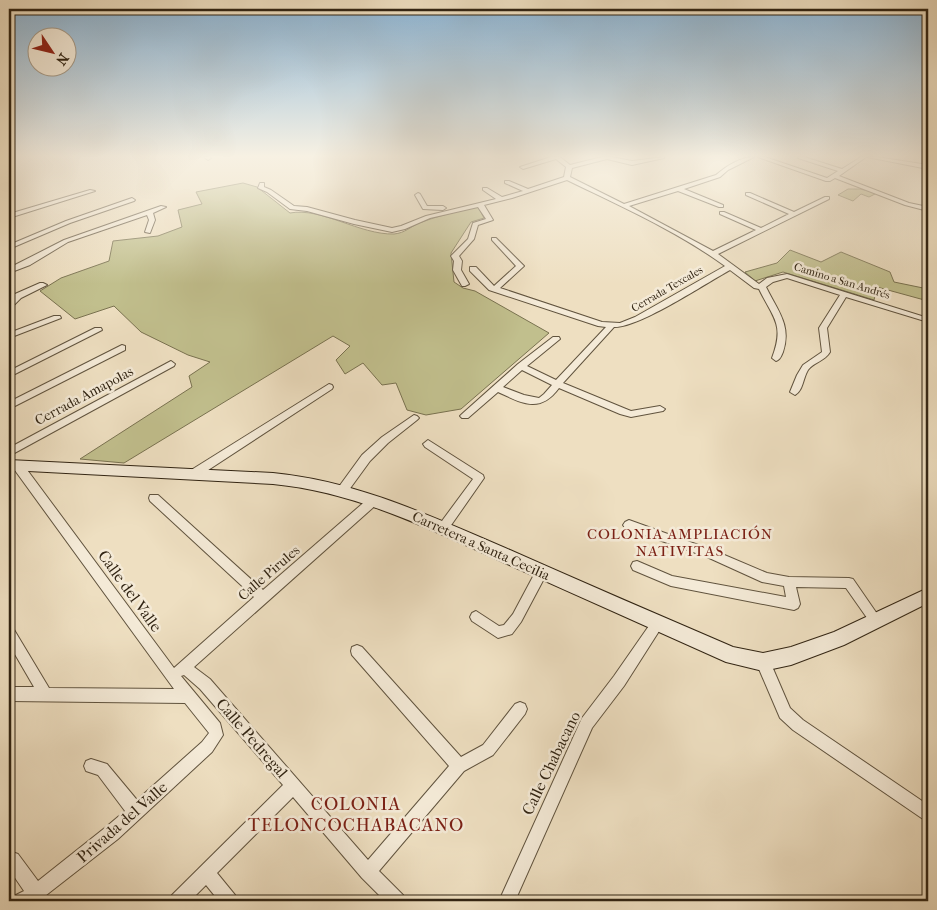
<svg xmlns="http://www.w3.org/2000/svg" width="937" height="910" font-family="'IM FELL French Canon',serif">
<rect width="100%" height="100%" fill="#eedfc1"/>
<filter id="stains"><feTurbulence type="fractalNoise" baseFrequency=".004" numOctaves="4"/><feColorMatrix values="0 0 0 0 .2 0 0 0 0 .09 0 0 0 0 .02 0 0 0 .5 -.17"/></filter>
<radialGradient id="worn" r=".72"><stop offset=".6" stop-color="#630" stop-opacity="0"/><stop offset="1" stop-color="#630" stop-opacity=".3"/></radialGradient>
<g fill="#c1bf8d" stroke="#797250">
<path d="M243 183 257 187 290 213C321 207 360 235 394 234 405 233 410 227 419 223 438 216 457 211 478 207L484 218 471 222 451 253 454 282 463 288 475 291 549 333 461 409 426 415 407 410 396 383 382 385 363 363 345 374 336 360 350 346 333 336 124 463 80 459 192 387 189 376 210 362 188 355 141 332 114 306 75 319 40 291 61 278 109 261 113 241 158 236 182 227 178 210 202 204 196 192Z"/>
<path d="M848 189H860L877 193 869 197 861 194 853 201 838 195Z"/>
<path d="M790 250 821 262 841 252 890 272 894 282 928 289V301L877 287 874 300 783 272 755 281 745 272 777 263Z"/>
</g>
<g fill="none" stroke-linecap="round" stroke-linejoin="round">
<defs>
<g id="minor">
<path d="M204 157H210L211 158 208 160Z"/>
<path d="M551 157H560L570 165 602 157H611L632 161 664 157V158L632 165 607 159 572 168 570 177 624 204 716 175C726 166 741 157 754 157L728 170 720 177 684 189 723 205V207H719L678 191 629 206 713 251 756 230 720 214V212H724L761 228 789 214 746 195V193H750L794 212 825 197H829V199L718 254 759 284 767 278 787 274 928 318V322L846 297 827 328 830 352C825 361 814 362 808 370 803 378 803 391 795 395L790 392 797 375 803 365 822 352 819 328 840 295 787 278 773 282 766 287C777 310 792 325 783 352 781 356 781 359 776 361L772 358C785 324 773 318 759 289L754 288 730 270C706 283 639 328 614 327L563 383 626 409 631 411 660 406 665 409 663 411 631 417 620 414 559 388C540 414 522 403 498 392L468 418H462L460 416 462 414 518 364 553 337H559L560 339 527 366 556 380 606 327 598 326 489 290 470 271V267H476L494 286 516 266 492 240V238H496L524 266 500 288 602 322 620 323 635 317 725 266C677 231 620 206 567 180L512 198 484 205 493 220 478 225 474 239 459 256 462 261 461 270 469 284 465 286H462L453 270 454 261 451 256 468 239 473 223 486 219 478 207 430 218 405 229 392 232 354 224 307 211 290 209 267 192 258 188 260 183H264V187L271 190 294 206 307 207 355 220 392 228 401 226 426 216 496 199 483 190V188H487L502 197 523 191 505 183V181H509L528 189 564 177 566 167 556 159 523 169 520 167ZM522 370 552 385 544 394 539 398 524 395 503 387Z"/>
<path d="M758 157H765L827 178 838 171 798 158V157H804L842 169 861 157H866L839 176 909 203 928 207V211L905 205 835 178 830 181H826Z"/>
<path d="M867 157H877L928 165V169Z"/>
<path d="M90 190 95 191 9 218V214Z"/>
<path d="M418 193 420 194 427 206H443L446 208 443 210 423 209 415 195Z"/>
<path d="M132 198 135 200 134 201 70 223 9 249V245L66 221Z"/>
<path d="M161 206 166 207 153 213 155 220 150 233 145 232 149 220 147 215 68 242 30 265 9 273V268L64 240Z"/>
<path d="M40 283H43L47 285 21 298 12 307H9V301L15 294Z"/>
<path d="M54 316H60L61 318 9 338V333Z"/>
<path d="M95 328H101L102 330 9 377V371Z"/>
<path d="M122 345 125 346V350L9 409V402Z"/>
<path d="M171 361 175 364 174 366 9 456V448Z"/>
<path d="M329 384 332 385 333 387 332 389 196 478H188L187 475 188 472Z"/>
<path d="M414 415 417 416 419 418 417 420 388 443 370 461 346 494H338L337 491 338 488 362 455 382 437Z"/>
<path d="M428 440 483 475 484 478 447 531 443 533 439 531 437 528 439 525 473 479 425 447 423 444Z"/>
<path d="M18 462 22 463 174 668 254 597 150 501 149 498 150 495H158L263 590 369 498H377L378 501 377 504 194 667 210 679 368 860 449 766 352 655 351 651 352 647 357 645 362 647 461 757 483 745 515 704 520 702 525 704 527 709 525 714 493 755 464 771 379 871 403 895 405 901H385L362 878 293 797 217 873 235 895 237 901H219L206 885 190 901H170L172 895 283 785 200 689 184 675 181 676 220 723 223 735 212 752 118 839 45 896 47 901H14L16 895 24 891 9 869V853L12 852 18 854 38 881 106 827 125 811 98 775 86 771 84 766 86 761 91 759 107 764 137 800 202 742 209 733 185 703 9 701V687H34L9 644V626L13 628 49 688 174 689 14 469 13 466 14 463Z"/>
<path d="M629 520 715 551 767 573 789 577 849 578 853 579 882 621 880 625 876 627 872 625 846 588 796 587 800 604 798 608 794 610 671 586 633 570 631 566 633 562 637 561 672 576 786 597 784 586 762 582 707 557 625 528 623 525 625 522Z"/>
<path d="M541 568 545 569 547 573 521 622 512 634 498 638 472 621 470 617 472 613 476 611 499 626 504 625 513 614 537 569Z"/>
<path d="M657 618 661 620 663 624 661 628 624 686 592 728 515 901H499L582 718 614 676 653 620Z"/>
<path d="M763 656 768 657 790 708 803 720 928 805V822L923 819 793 730 780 718 756 662 758 657Z"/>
</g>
<path id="secondary" d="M9 460 273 473C357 481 433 517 510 550 584 583 659 615 733 647L763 653 791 647 834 632 928 588V603L844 645 791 665 763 671 726 662C652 629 578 596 505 563 430 529 356 492 273 484L9 470Z"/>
</defs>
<use href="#minor" stroke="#60533e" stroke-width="2"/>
<use href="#secondary" stroke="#312413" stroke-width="2"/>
<use href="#minor" fill="#f4ead7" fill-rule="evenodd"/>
<use href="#secondary" fill="#f4ead7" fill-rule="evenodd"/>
</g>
<linearGradient id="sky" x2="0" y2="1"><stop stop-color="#8bb6d8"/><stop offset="0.55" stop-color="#f7f1e3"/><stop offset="1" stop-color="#f7f1e3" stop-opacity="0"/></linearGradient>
<rect width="937" height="284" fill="url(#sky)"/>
<g text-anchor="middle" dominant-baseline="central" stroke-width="5" stroke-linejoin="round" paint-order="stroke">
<g font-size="11" fill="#312413" stroke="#f4ead7">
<text transform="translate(842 281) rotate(17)">Camino a San Andrés</text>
<text transform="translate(667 289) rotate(-30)">Cerrada Texcales</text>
</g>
<g font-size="14" fill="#312413" stroke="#f4ead7">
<text transform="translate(84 396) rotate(-28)">Cerrada Amapolas</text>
<text transform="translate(481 546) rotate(24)">Carretera a Santa Cecilia</text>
<text transform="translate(269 573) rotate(-41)">Calle Pirules</text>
</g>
<g font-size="15" letter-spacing="1" fill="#7a1f14" stroke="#f4ead7">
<text x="680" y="534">COLONIA AMPLIACIÓN<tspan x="680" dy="17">NATIVITAS</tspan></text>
</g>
<g font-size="16" fill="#312413" stroke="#f4ead7">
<text transform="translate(130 591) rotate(54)">Calle del Valle</text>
<text transform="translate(252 738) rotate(49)">Calle Pedregal</text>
<text transform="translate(551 763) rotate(-64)">Calle Chabacano</text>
<text transform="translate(122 822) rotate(-41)">Privada del Valle</text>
</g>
<g font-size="18" letter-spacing="1" fill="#7a1f14" stroke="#f4ead7">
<text x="356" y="804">COLONIA<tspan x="356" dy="21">TELONCOCHABACANO</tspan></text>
</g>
</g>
<rect width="937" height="910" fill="none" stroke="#eedfc1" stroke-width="30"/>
<rect x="10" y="10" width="917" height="890" fill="none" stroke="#312413" stroke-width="2.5"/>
<rect x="15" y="15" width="907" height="880" fill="none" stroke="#312413"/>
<g transform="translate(52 52) rotate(125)"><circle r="24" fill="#f4ead7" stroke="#a69b89"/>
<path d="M0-4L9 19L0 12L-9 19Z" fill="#8f2418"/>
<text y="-8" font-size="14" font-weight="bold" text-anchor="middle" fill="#312413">N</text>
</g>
<rect width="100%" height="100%" filter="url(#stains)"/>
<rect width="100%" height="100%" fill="url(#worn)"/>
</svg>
